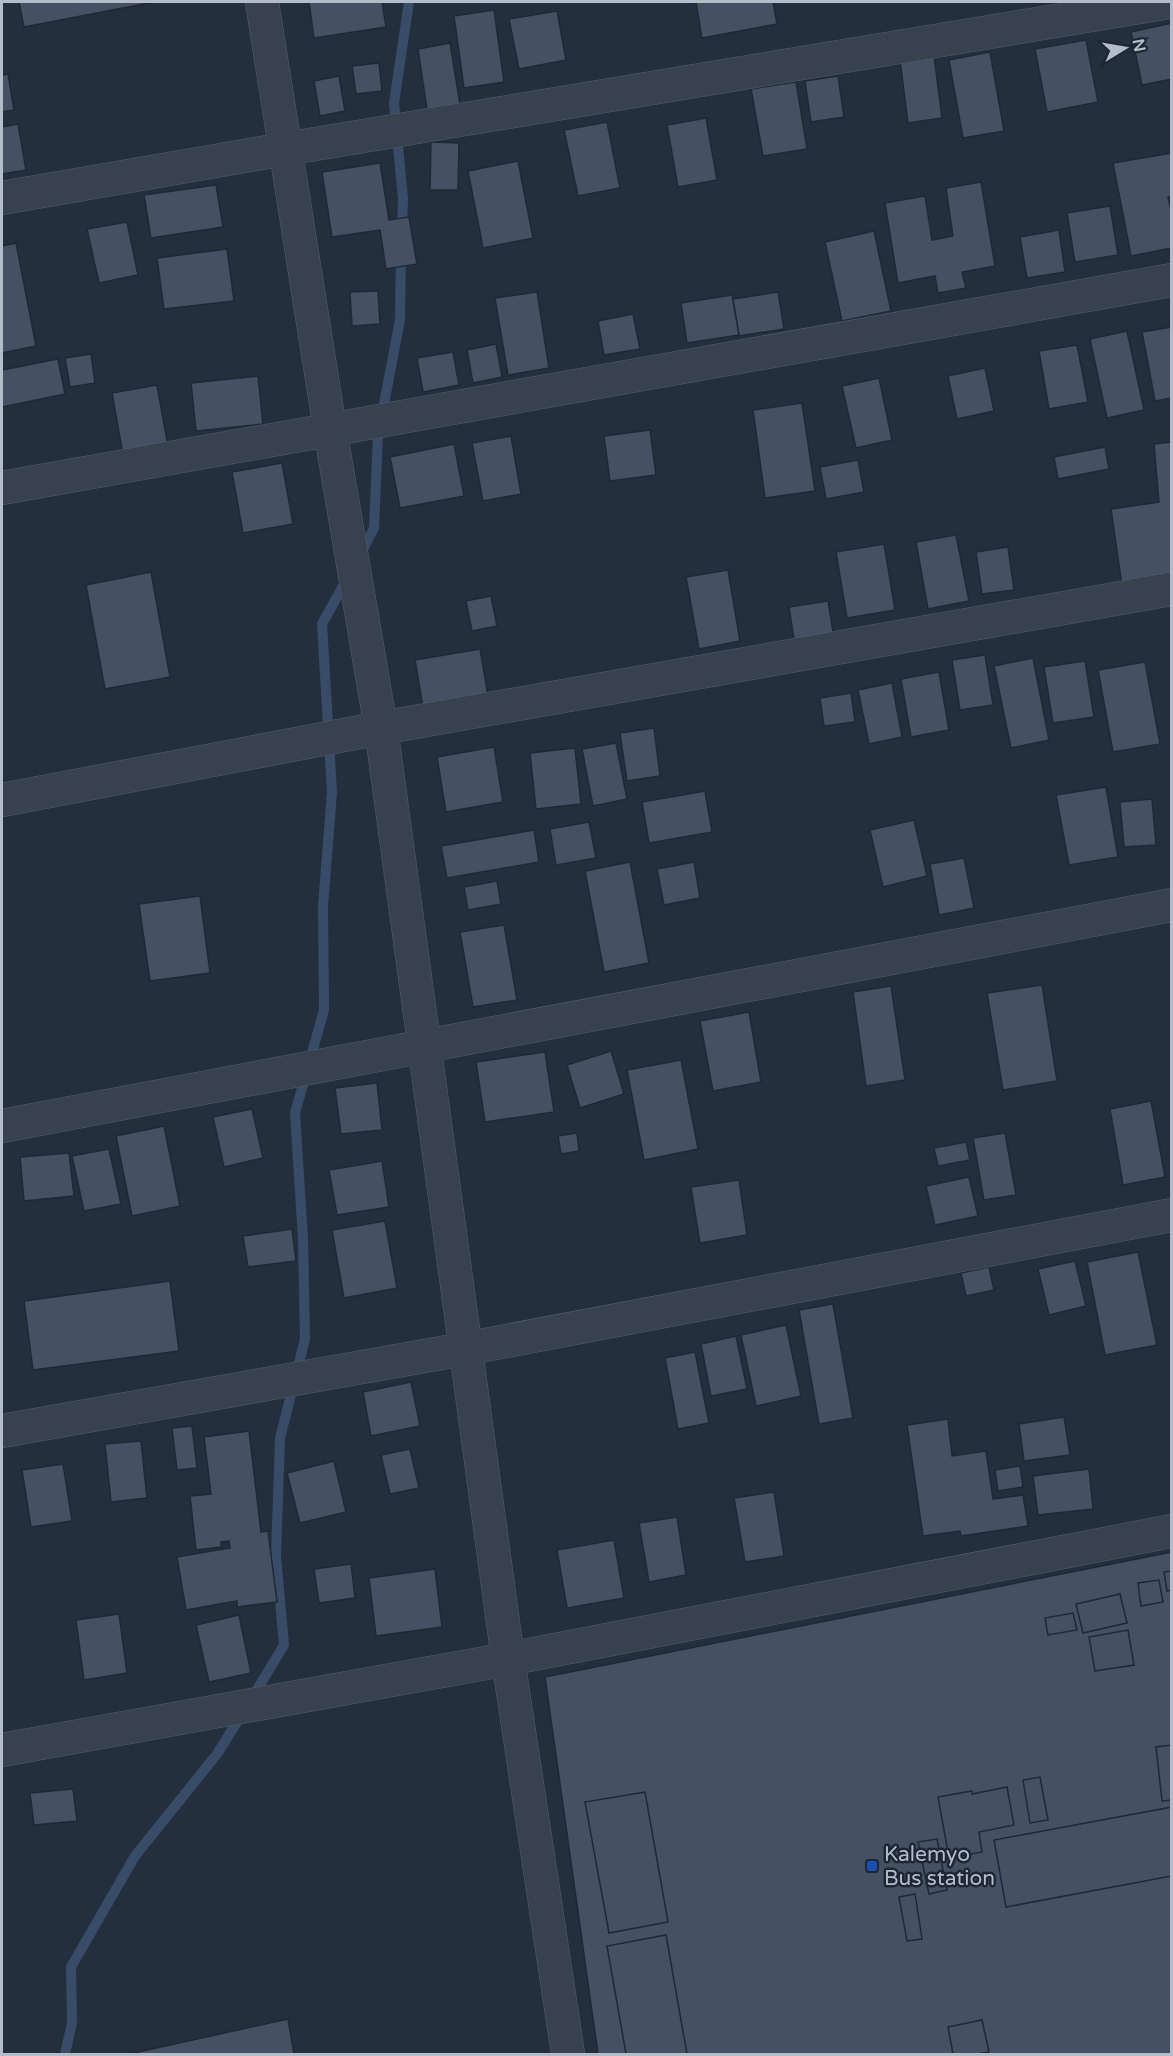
<svg xmlns="http://www.w3.org/2000/svg" width="1173" height="2056" font-family="'Varela Round',sans-serif">
<rect width="100%" height="100%" fill="#242f3e"/>
<g fill="none" stroke-linecap="round" stroke-linejoin="round">
<g stroke="#394c67" stroke-width="10">
<path d="M402 231 403 199 394 103 409 2"/>
<path d="M360 555 374 528 378 435 400 320 401 252"/>
<path d="M252 1698 284 1645 276 1556 280 1438 305 1339 303 1239 295 1113 324 1010 323 906 332 792 322 624 347 579"/>
<path d="M65 2054 72 2023 71 1967 135 1856 217 1754 242 1714"/>
</g>
</g>
<g fill="#455162" stroke="#1f2835" stroke-width="1.5">
<path d="M19 2H154L24 27Z"/>
<path d="M309 2H382L386 27 314 38Z"/>
<path d="M696 2H773L777 24 702 38Z"/>
<path d="M494 10 504 82 464 88 454 16Z"/>
<path d="M557 11 566 60 519 69 509 19Z"/>
<path d="M1172 23V79L1142 85 1131 32Z"/>
<path d="M1086 40 1098 102 1047 112 1035 49Z"/>
<path d="M450 43 461 111 428 116 418 49Z"/>
<path d="M990 52 1004 131 963 138 949 60Z"/>
<path d="M934 56 942 118 908 123 900 60Z"/>
<path d="M379 63 382 91 356 94 352 66Z"/>
<path d="M8 74 14 110 2 112V75Z"/>
<path d="M339 76 345 111 320 116 314 81Z"/>
<path d="M838 76 844 117 811 122 805 81Z"/>
<path d="M796 82 807 149 763 156 751 89Z"/>
<path d="M706 118 717 180 678 187 667 125Z"/>
<path d="M607 122 620 188 578 196 564 130Z"/>
<path d="M18 124 26 170 2 174V127Z"/>
<path d="M431 142 459 143 458 190H430Z"/>
<path d="M1172 153V196L1168 197 1172 214V248L1131 256 1113 163Z"/>
<path d="M518 161 533 238 483 248 468 171Z"/>
<path d="M380 163 389 220 409 217 417 264 386 269 380 230 332 237 322 172Z"/>
<path d="M981 182 995 266 962 272 966 288 938 293 935 276 898 283 885 203 925 196 932 240 953 236 946 188Z"/>
<path d="M216 185 223 227 151 238 144 195Z"/>
<path d="M1110 206 1118 255 1075 262 1067 213Z"/>
<path d="M127 222 138 275 99 283 87 229Z"/>
<path d="M1059 230 1065 272 1027 278 1020 237Z"/>
<path d="M874 231 891 311 842 321 825 242Z"/>
<path d="M16 243 36 346 2 353V246Z"/>
<path d="M227 249 234 301 164 309 157 258Z"/>
<path d="M378 291 380 324 352 326 350 292Z"/>
<path d="M537 292 549 368 508 375 495 298Z"/>
<path d="M778 292 784 329 739 336 733 299Z"/>
<path d="M732 295 739 335 687 343 681 303Z"/>
<path d="M633 314 640 349 604 355 598 321Z"/>
<path d="M1172 327V398L1155 401 1142 332Z"/>
<path d="M1127 331 1144 410 1107 418 1090 339Z"/>
<path d="M496 344 502 377 473 383 467 350Z"/>
<path d="M1077 345 1088 402 1049 409 1039 351Z"/>
<path d="M453 352 459 385 423 392 417 358Z"/>
<path d="M91 354 95 383 70 387 65 358Z"/>
<path d="M58 359 65 394 2 407V370Z"/>
<path d="M985 368 994 411 957 419 948 376Z"/>
<path d="M258 376 263 424 196 431 191 383Z"/>
<path d="M879 378 892 440 856 448 842 386Z"/>
<path d="M157 385 168 446 123 455 112 393Z"/>
<path d="M802 403 815 491 765 498 753 410Z"/>
<path d="M650 430 656 475 610 481 604 436Z"/>
<path d="M511 436 521 494 483 501 472 443Z"/>
<path d="M1172 442V579L1122 586 1111 509 1159 502 1154 444Z"/>
<path d="M454 444 464 496 400 508 390 457Z"/>
<path d="M1105 447 1109 469 1058 479 1054 457Z"/>
<path d="M858 460 864 492 826 499 820 467Z"/>
<path d="M282 463 293 524 243 533 232 472Z"/>
<path d="M956 535 969 601 928 609 916 542Z"/>
<path d="M884 544 895 610 847 618 836 552Z"/>
<path d="M1008 547 1014 590 982 594 976 552Z"/>
<path d="M728 570 740 641 699 649 686 577Z"/>
<path d="M151 572 170 677 105 689 86 585Z"/>
<path d="M491 596 497 626 472 631 466 601Z"/>
<path d="M828 601 834 638 795 645 789 607Z"/>
<path d="M480 649 488 695 423 707 415 660Z"/>
<path d="M985 655 993 705 960 710 952 660Z"/>
<path d="M1033 658 1049 740 1011 748 994 666Z"/>
<path d="M1085 661 1094 717 1053 723 1044 667Z"/>
<path d="M1145 662 1160 744 1113 752 1098 670Z"/>
<path d="M939 672 949 730 911 737 901 679Z"/>
<path d="M892 683 902 737 869 744 858 690Z"/>
<path d="M851 693 855 722 824 726 820 698Z"/>
<path d="M654 728 660 776 627 781 620 733Z"/>
<path d="M616 743 627 799 593 806 582 749Z"/>
<path d="M494 747 503 802 446 812 437 757Z"/>
<path d="M575 748 581 804 536 809 530 753Z"/>
<path d="M1106 787 1118 857 1069 865 1056 795Z"/>
<path d="M705 791 712 832 649 843 642 802Z"/>
<path d="M1152 799 1156 845 1124 847 1120 802Z"/>
<path d="M914 820 927 876 883 887 870 830Z"/>
<path d="M589 822 596 858 556 865 550 829Z"/>
<path d="M534 830 539 862 447 878 441 846Z"/>
<path d="M964 858 974 908 939 915 930 864Z"/>
<path d="M630 862 649 963 604 972 585 871Z"/>
<path d="M694 862 700 898 664 905 657 869Z"/>
<path d="M497 881 501 904 468 910 464 887Z"/>
<path d="M200 896 210 973 150 981 139 904Z"/>
<path d="M504 925 517 1000 473 1007 460 932Z"/>
<path d="M1042 985 1057 1081 1003 1090 987 993Z"/>
<path d="M891 986 905 1080 866 1086 853 992Z"/>
<path d="M749 1012 761 1082 713 1091 700 1021Z"/>
<path d="M611 1051 624 1094 580 1108 567 1065Z"/>
<path d="M545 1052 554 1112 485 1122 476 1062Z"/>
<path d="M681 1060 698 1149 644 1160 627 1070Z"/>
<path d="M377 1083 382 1130 341 1134 335 1088Z"/>
<path d="M1151 1101 1165 1177 1123 1185 1110 1109Z"/>
<path d="M252 1109 263 1158 224 1167 213 1117Z"/>
<path d="M164 1126 180 1206 132 1216 116 1136Z"/>
<path d="M577 1133 579 1151 561 1154 558 1136Z"/>
<path d="M1005 1133 1016 1195 984 1200 973 1138Z"/>
<path d="M966 1142 970 1160 938 1166 934 1148Z"/>
<path d="M109 1149 121 1204 84 1211 72 1156Z"/>
<path d="M69 1153 74 1196 24 1201 20 1157Z"/>
<path d="M382 1161 389 1207 337 1215 329 1170Z"/>
<path d="M969 1177 978 1216 935 1225 926 1186Z"/>
<path d="M739 1180 747 1235 700 1243 691 1187Z"/>
<path d="M385 1221 397 1288 344 1298 332 1230Z"/>
<path d="M292 1229 296 1261 248 1267 243 1236Z"/>
<path d="M1138 1252 1157 1345 1105 1355 1087 1262Z"/>
<path d="M1075 1261 1086 1306 1049 1315 1038 1269Z"/>
<path d="M989 1267 994 1290 966 1296 961 1273Z"/>
<path d="M170 1281 179 1351 33 1370 24 1301Z"/>
<path d="M833 1304 853 1418 819 1424 799 1310Z"/>
<path d="M786 1325 801 1396 756 1406 741 1335Z"/>
<path d="M736 1336 747 1389 711 1396 701 1344Z"/>
<path d="M695 1352 709 1423 678 1429 665 1358Z"/>
<path d="M411 1382 420 1426 371 1436 363 1392Z"/>
<path d="M1064 1417 1070 1455 1024 1461 1019 1424Z"/>
<path d="M948 1419 952 1456 986 1451 993 1499 1023 1495 1028 1526 961 1536 960 1531 923 1536 907 1425Z"/>
<path d="M192 1426 197 1468 177 1470 172 1428Z"/>
<path d="M249 1431 261 1532 268 1531 277 1602 237 1607V1601L186 1610 177 1557 230 1548 229 1541 221 1542V1547L196 1550 190 1496 211 1494 204 1437Z"/>
<path d="M141 1441 147 1498 111 1502 105 1444Z"/>
<path d="M410 1449 419 1488 390 1494 381 1455Z"/>
<path d="M334 1461 346 1512 300 1523 287 1473Z"/>
<path d="M63 1464 72 1521 31 1527 22 1470Z"/>
<path d="M1020 1466 1023 1487 998 1491 995 1470Z"/>
<path d="M1089 1469 1093 1509 1038 1515 1033 1476Z"/>
<path d="M774 1492 784 1556 745 1562 734 1498Z"/>
<path d="M677 1517 686 1575 649 1582 639 1523Z"/>
<path d="M614 1540 624 1598 567 1608 557 1550Z"/>
<path d="M1172 1552V2054H598L545 1677Z"/>
<path d="M351 1564 355 1598 319 1603 314 1569Z"/>
<path d="M435 1569 442 1627 376 1636 369 1578Z"/>
<path d="M1172 1571V1590L1167 1591 1164 1572Z"/>
<path d="M1159 1580 1163 1602 1141 1606 1138 1583Z"/>
<path d="M1120 1594 1127 1623 1083 1633 1076 1604Z"/>
<path d="M1073 1613 1077 1630 1048 1635 1045 1618Z"/>
<path d="M119 1614 127 1673 84 1680 76 1620Z"/>
<path d="M239 1615 251 1673 209 1682 196 1625Z"/>
<path d="M1128 1630 1134 1665 1095 1671 1089 1637Z"/>
<path d="M1172 1745V1800L1162 1801 1156 1747Z"/>
<path d="M1040 1777 1048 1820 1030 1823 1023 1780Z"/>
<path d="M1007 1787 1014 1825 979 1832 982 1852 949 1858 938 1797 972 1791V1794Z"/>
<path d="M73 1789 77 1821 34 1825 30 1793Z"/>
<path d="M645 1792 668 1922 609 1933 585 1802Z"/>
<path d="M1172 1807V1876L1006 1907 994 1840Z"/>
<path d="M937 1839 947 1890 929 1894 918 1842Z"/>
<path d="M915 1894 922 1939 907 1941 899 1897Z"/>
<path d="M666 1935 687 2054H626L607 1946Z"/>
<path d="M288 2019 294 2054H129Z"/>
<path d="M982 2020 989 2052 977 2054H953L948 2027Z"/>
</g>
<g fill="none" stroke-linecap="round" stroke-linejoin="round">
<defs>
<g id="minor">
<path d="M2 198 285 149 1170 2"/>
<path d="M2 488 1172 280"/>
<path d="M2 800 381 728 1172 589"/>
<path d="M2 1126 1172 905"/>
<path d="M2 1431 464 1349 1172 1215"/>
<path d="M2 1750 508 1659 1172 1531"/>
</g>
<path id="tertiary" d="M262 2 330 429 381 728 508 1659 568 2054"/>
</defs>
<use href="#minor" stroke="#565f6c" stroke-width="34"/>
<use href="#tertiary" stroke="#565f6c" stroke-width="34"/>
<use href="#minor" stroke="#38414e" stroke-width="33"/>
<use href="#tertiary" stroke="#38414e" stroke-width="33"/>
</g>
<rect fill="#1a4fb4" stroke="#1d2633" stroke-width="2" x="866" y="1860" width="12" height="12" rx="3"/>
<g text-anchor="middle" dominant-baseline="central" stroke-width="5" stroke-linejoin="round" paint-order="stroke">
<g font-size="21" fill="#b4bcc9" stroke="#1d2633" text-anchor="start">
<text x="884" y="1854">Kalemyo<tspan x="884" dy="24">Bus station</tspan></text>
</g>
</g>
<rect width="1173" height="2056" fill="none" stroke="#b4bcc9" stroke-width="6"/>
<g transform="translate(1125 48) rotate(79)" stroke="#1d2633" stroke-width="4.5" paint-order="stroke">
<path d="M0-4.5L10 22L0 15L-10 22Z" fill="#b4bcc9"/>
<text y="-9" font-size="16" font-weight="bold" text-anchor="middle" fill="#b4bcc9">N</text>
</g>
</svg>
